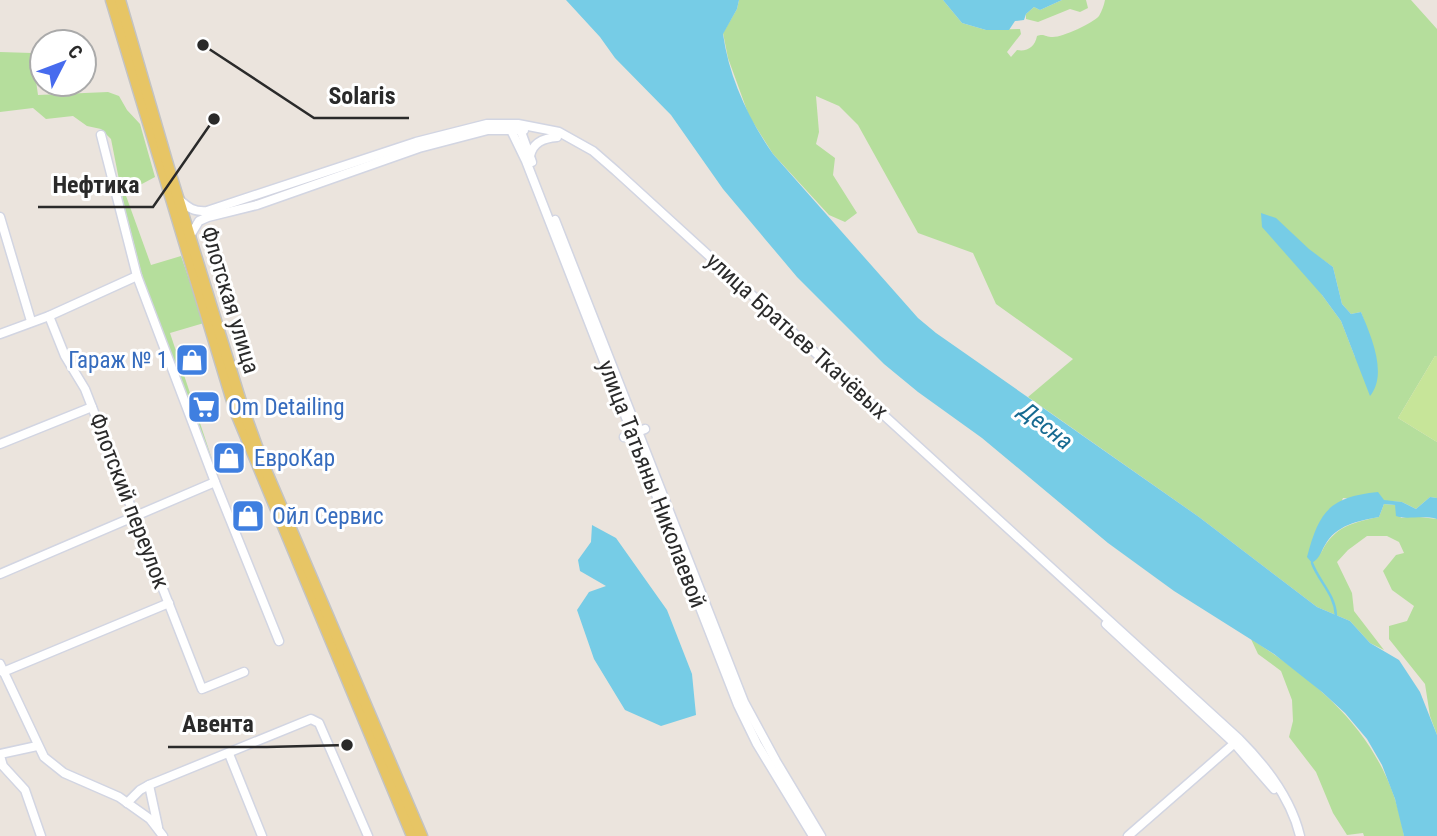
<svg xmlns="http://www.w3.org/2000/svg" width="1437" height="836" font-family="'Roboto Condensed',sans-serif">
<rect width="100%" height="100%" fill="#ebe4dd"/>
<g fill="#b5de9c" fill-rule="evenodd">
<path d="M739 0H943L962 23 986 30 1020 29 1021 34 1007 52 1011 57 1017 50C1027 52 1035 47 1037 36 1044 33 1045 37 1053 37 1063 37 1093 23 1099 16 1102 11 1104 5 1105 0H1411L1437 29V357L1435 356 1398 418 1437 442V498L1430 497 1416 509 1402 502 1343 498 1319 558C1331 528 1349 523 1379 517L1384 504 1395 505 1401 518 1411 516 1437 519V735L1430 716 1425 684 1389 639V626L1407 621 1414 606 1392 590 1383 571 1396 555 1404 553 1399 542 1387 536H1367L1348 550 1337 562 1352 593 1354 611 1384 650 1370 643 1350 621 1317 607 1199 517 1028 397 1073 359 996 304 973 253 918 233 858 125 839 106 816 96 819 132 816 144 835 158 833 175 857 213 845 222 829 215 773 154 749 116 728 58 723 33 737 9ZM1309 250 1333 267 1342 304 1351 314 1361 312 1374 350 1355 357 1341 321 1322 295Z"/>
<path d="M1062 0H1086L1088 8 1080 12 1070 9 1038 22 1026 19V14L1034 7 1040 10Z"/>
<path d="M0 52 32 53 38 95 108 92 119 96 127 110 140 124 155 177 125 193 151 265 181 256 204 323 170 333 212 459 209 460 143 279 124 205 111 139 101 129 87 126 73 116 46 119 33 108 0 112Z"/>
<path d="M1251 639C1327 688 1389 743 1404 836H1364L1363 833 1347 835 1333 813 1316 772 1289 737 1293 721 1292 700 1281 671 1258 654Z"/>
</g>
<path fill="#c7e599" d="M1435 356 1437 357V442L1398 418Z"/>
<g fill="#76cce6">
<path d="M566 0H739L737 9 723 34C729 77 748 118 773 154L918 318 936 333 1199 517 1317 607 1350 621 1370 643 1399 660 1420 692 1437 735V836H1404L1395 799 1382 765 1367 739 1345 713 1322 692 1274 654 1174 591 1108 543 982 438 918 392 884 364 797 277 723 189 671 115 615 58 600 37Z"/>
<path d="M943 0H1062L1040 10 1034 7 1026 14 1024 20 1015 21 1009 30H986L962 23Z"/>
<path d="M1261 213 1276 218 1309 249 1333 267 1342 304 1351 314 1361 312C1371 336 1388 374 1370 396L1341 321 1322 295 1262 227Z"/>
<path d="M1378 492 1384 500 1402 502 1416 509 1430 497 1437 498V519C1423 515 1405 520 1396 516L1395 505 1384 504 1379 517C1358 521 1336 525 1325 545 1320 553 1320 558 1312 563L1307 557C1319 512 1329 497 1378 492Z"/>
<path d="M592 525 616 538 667 610 692 674 696 715 661 726 625 710 594 659 577 610 589 592 606 586 580 571 578 560 591 542Z"/>
</g>
<g fill="none" stroke-linecap="round" stroke-linejoin="round">
<path stroke="#76cce6" stroke-width="2.5" d="M1312 563C1319 582 1335 594 1336 616"/>
<defs>
<g id="minor">
<path d="M509 126 526 161 738 705 757 744 813 836"/>
<path d="M520 129 532 162"/>
<path d="M101 135 137 276 215 482 279 641"/>
<path d="M530 156C533 142 544 138 557 137"/>
<path d="M179 199C188 208 194 212 207 211L416 142 487 124H518L559 132 593 151 616 171 1239 739C1266 766 1291 798 1300 836"/>
<path d="M0 217 31 321"/>
<path d="M555 220 744 702 776 761 821 836"/>
<path d="M190 236 199 221 208 217 257 205 419 148 488 130H524"/>
<path d="M49 316 65 356 85 389 92 407 202 689 244 672"/>
<path d="M0 334 49 316 137 276"/>
<path d="M624 437 645 429"/>
<path d="M0 444 92 407"/>
<path d="M0 574 215 482"/>
<path d="M1106 624 1234 743 1274 789"/>
<path d="M0 664 44 757 64 773 119 797 150 819 163 836"/>
<path d="M3 672 169 603"/>
<path d="M0 754 37 746"/>
<path d="M229 754 262 836"/>
<path d="M0 756 3 766 25 790 41 836"/>
<path d="M149 785 311 719 319 723 368 836"/>
<path d="M127 803 140 790 149 785 158 827"/>
<path d="M1128 836 1237 741"/>
</g>
<g id="major">
<path d="M111 0 235 411 412 836"/>
<path d="M120 0 169 168 242 405 263 463 422 836"/>
</g>
</defs>
<use href="#minor" stroke="#d2d5e2" stroke-width="11"/>
<use href="#major" stroke="#c3c3c3" stroke-width="13"/>
<use href="#minor" stroke="#fff" stroke-width="8"/>
<use href="#major" stroke="#e7c565" stroke-width="10"/>
</g>
<defs>
<symbol id="shop-square" viewBox="-11 -11 22 22"><rect x="-9" y="-9" width="18" height="18" rx="4" fill="#3f7fe0" stroke="#fff"/><path d="M-5-2.5h2.3a2.7 3.5 0 0 1 5.4 0H5L5.5 6h-11ZM-1.5-2.5h3a1.5 2.3 0 0 0-3 0Z" fill="#fff"/></symbol>
<symbol id="supermarket-square" viewBox="-11 -11 22 22"><rect x="-9" y="-9" width="18" height="18" rx="4" fill="#3f7fe0" stroke="#fff"/><path d="M-6-5.5h2.5l.6 2H6L4.5 2H-2.5L-4.4-4H-6ZM-1.5 3.2a1.3 1.3 0 1 0 .1 0ZM3 3.2a1.3 1.3 0 1 0 .1 0Z" fill="#fff"/></symbol>
</defs>
<g fill-rule="evenodd">
<use href="#shop-square" x="173" y="341" width="38" height="38"/>
<use href="#supermarket-square" x="185" y="388" width="38" height="38"/>
<use href="#shop-square" x="210" y="439" width="38" height="38"/>
<use href="#shop-square" x="229" y="497" width="38" height="38"/>
</g>
<g text-anchor="middle" dominant-baseline="central" stroke-width="6" stroke-linejoin="round" paint-order="stroke">
<g font-size="23" fill="#2a2a2a" stroke="#fff">
<text transform="translate(230 300) rotate(73)">Флотская улица</text>
<text transform="translate(797 336) rotate(42)">улица Братьев Ткачёвых</text>
<text transform="translate(652 484) rotate(69)">улица Татьяны Николаевой</text>
<text transform="translate(129 501) rotate(69)">Флотский переулок</text>
</g>
<g font-size="23" fill="#366cbe" stroke="#fff" text-anchor="start">
<text x="168" y="360" text-anchor="end">Гараж № 1</text>
<text x="228" y="407">Om Detailing</text>
<text x="254" y="458">ЕвроКар</text>
<text x="272" y="516">Ойл Сервис</text>
</g>
<g font-size="24" font-style="italic" fill="#166a91" stroke="#fff">
<text transform="translate(1046 426) rotate(38)">Десна</text>
</g>
</g>
<path fill="none" stroke="#2a2a2a" stroke-width="2.5" d="M203 45L314 118H409M214 119L153 207H38M347 745L267 747H168"/>
<g fill="#2a2a2a" stroke="#fff" stroke-width="2.5">
<circle cx="203" cy="45" r="7"/>
<circle cx="214" cy="119" r="7"/>
<circle cx="347" cy="745" r="7"/>
</g>
<g font-size="24" text-anchor="middle" font-weight="bold" fill="#2a2a2a" stroke="#fff" stroke-width="6" stroke-linejoin="round" paint-order="stroke">
<text x="362" y="104">Solaris</text>
<text x="96" y="193">Нефтика</text>
<text x="218" y="732">Авента</text>
</g>
<g transform="translate(63 63) rotate(48)"><circle r="33" fill="#ffffff" stroke="#aaaaaa" stroke-width="2"/>
<path d="M0-5L12 26L0 18L-12 26Z" fill="#476bee"/>
<text y="-10" font-size="19" font-weight="bold" text-anchor="middle" fill="#2a2a2a">С</text>
</g>
</svg>
